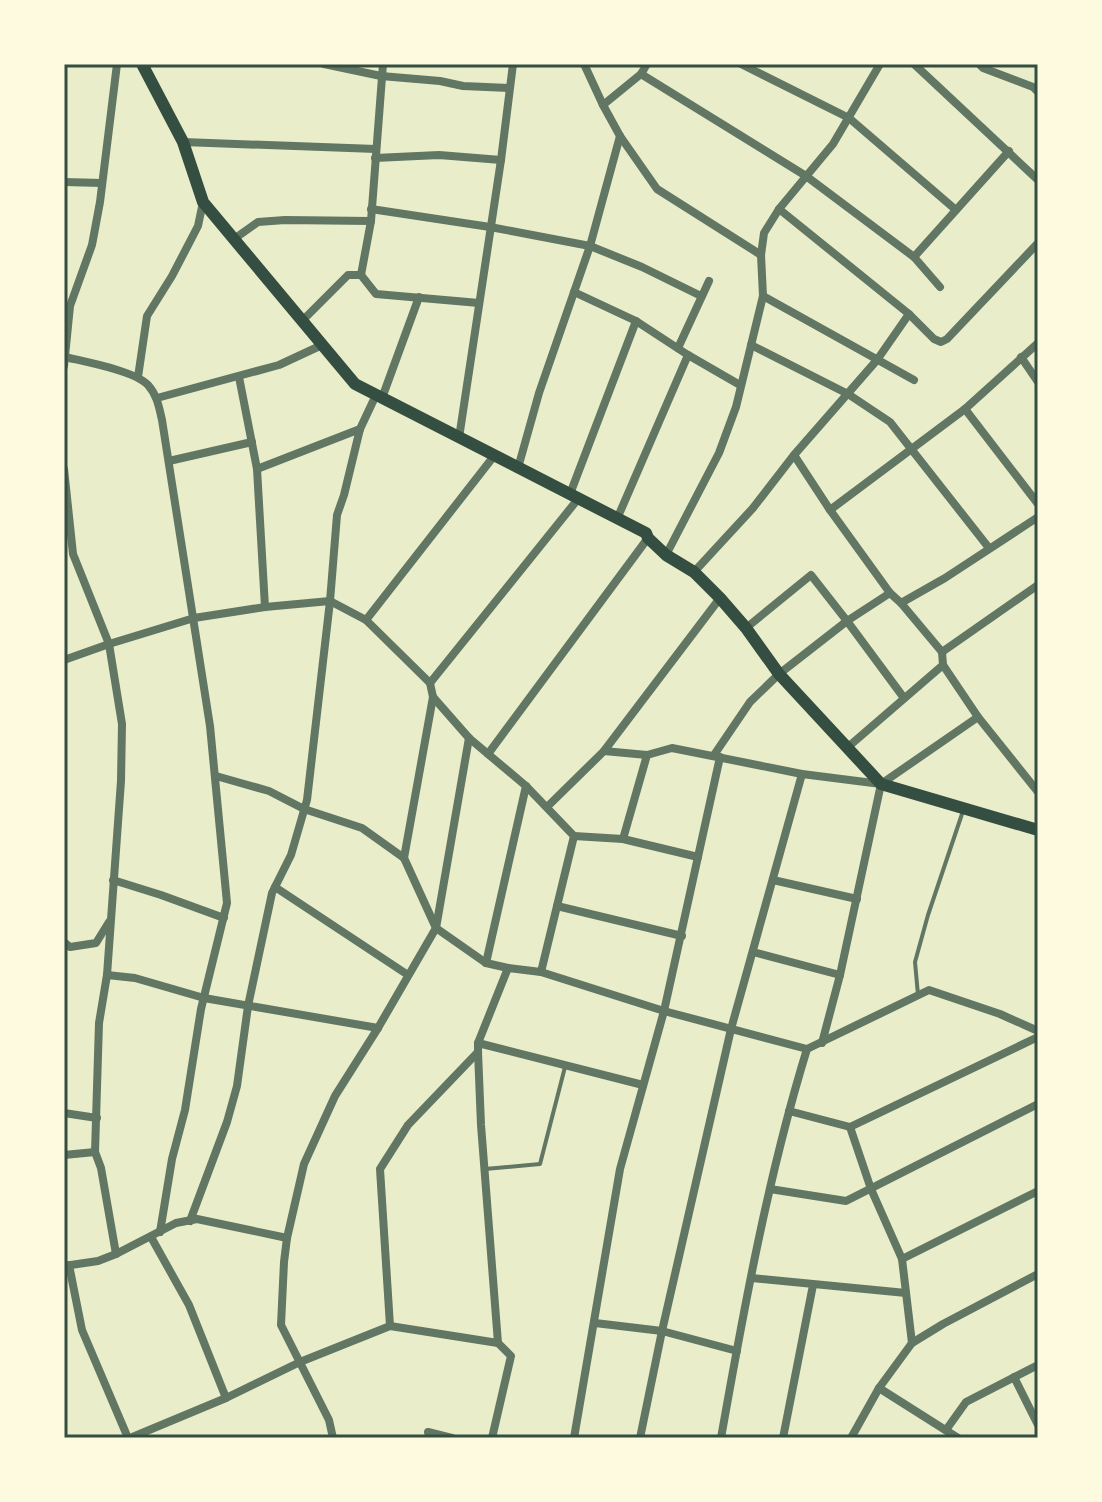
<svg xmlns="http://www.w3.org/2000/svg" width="1102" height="1502" font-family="Barlow,sans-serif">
<rect width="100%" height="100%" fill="#e9edc9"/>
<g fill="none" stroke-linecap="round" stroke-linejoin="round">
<g stroke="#617663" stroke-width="4">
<path d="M918 995 915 962 928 915 963 811"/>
<path d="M485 1169 540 1164 565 1067"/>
</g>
<g stroke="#617663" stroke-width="8">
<path d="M324 64 381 76 440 81 463 86 509 88"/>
<path d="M584 64 603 105 620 136 657 189 761 255"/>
<path d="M741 64 849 118 956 210"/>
<path d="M914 64 1038 180"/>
<path d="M979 64 983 68 1033 87 1038 92"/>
<path d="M641 74 806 176 914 257 940 287"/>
<path d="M603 105 641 74 647 64"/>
<path d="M183 142 376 149"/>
<path d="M375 158 439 155 501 160"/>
<path d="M64 182 102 183"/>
<path d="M371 209 490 227 590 246 642 267 701 296"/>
<path d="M779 209 909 314 934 339 941 342 947 339 1038 243"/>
<path d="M234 239 258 222 285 220 371 221"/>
<path d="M914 257 1009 151"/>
<path d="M361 275 371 221 383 64"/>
<path d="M574 292 636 321 688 355 740 385"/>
<path d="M763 296 914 380"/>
<path d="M302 321 348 275H361L376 294 479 303"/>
<path d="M751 345 848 394 890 422 989 548"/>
<path d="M678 348 709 281"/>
<path d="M65 357C86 362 135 371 148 385 157 395 159 407 162 420L210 726 227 903 201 1009 185 1110 172 1159 160 1232"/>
<path d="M1021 357 1038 382"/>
<path d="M64 366 70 306 92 245 100 202 117 64"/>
<path d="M138 377 147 316 172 276 198 226 203 202"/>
<path d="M239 377 257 469 265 607"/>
<path d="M157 398 279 365 322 345"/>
<path d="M382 398 419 297"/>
<path d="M965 409 1038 504"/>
<path d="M459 438 501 160 513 64"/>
<path d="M794 455 830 510 890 593 901 603 942 652 943 665 978 717 1038 792"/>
<path d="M169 461 252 442"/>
<path d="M518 468 539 393 590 246 620 136"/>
<path d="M64 469 73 554 109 644 122 724 121 781 107 975 99 1023 95 1152 101 1168 116 1254"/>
<path d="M257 469 360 429"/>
<path d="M570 494 636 321"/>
<path d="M830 510 965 409 1038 343"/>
<path d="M617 519 688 355"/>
<path d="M666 555 719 453 736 407 763 296 761 255 764 233 779 209 833 144 880 64"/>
<path d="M694 572 753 508 794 455 877 360 909 314"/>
<path d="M901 603 945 578 1038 517"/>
<path d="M366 620 494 456"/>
<path d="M746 628 811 575 847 621 904 698"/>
<path d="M942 652 1038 585"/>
<path d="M64 660 109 644 194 618 265 607 330 601 366 620 430 683 433 697 469 738 526 786 574 836 541 972 508 968 478 1043V1052L481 1125 498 1343"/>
<path d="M430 683 578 499"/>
<path d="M848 747 943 665"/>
<path d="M604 751 720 598"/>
<path d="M488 754 648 538"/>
<path d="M714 755 750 702 779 674 847 621 890 593"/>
<path d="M216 776 269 791 304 809 362 828 404 858 436 928 486 963 508 968"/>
<path d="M547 807 604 751 647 755 672 748 802 774 881 784 978 717"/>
<path d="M574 836 623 839 698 857"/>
<path d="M623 839 647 755"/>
<path d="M404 858 433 697"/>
<path d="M113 880 161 895 224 918"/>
<path d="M773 880 857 899"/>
<path d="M275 887 408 975"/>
<path d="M557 906 682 936"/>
<path d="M64 942 70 947 96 943 109 922"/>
<path d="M753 952 840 975"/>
<path d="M486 963 526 786"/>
<path d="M541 972 664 1011 807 1049"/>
<path d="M107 975 135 978 204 998 378 1028"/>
<path d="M478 1043 643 1085"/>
<path d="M822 1043 840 975 881 784"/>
<path d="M789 1111 850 1127 1038 1037"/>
<path d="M64 1113 97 1118"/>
<path d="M850 1127 871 1189 902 1259"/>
<path d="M64 1155 95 1152"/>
<path d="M770 1189 846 1201 1038 1104"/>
<path d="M190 1221 227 1122 237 1086 248 1006 272 893 291 855 307 800 330 601 337 515 344 495 360 429 376 395"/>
<path d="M151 1237 189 1305 226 1398"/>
<path d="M69 1265 82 1330 128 1438"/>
<path d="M64 1266 98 1261 116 1254 176 1223 197 1219 287 1238"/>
<path d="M752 1278 906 1293"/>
<path d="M595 1323 662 1331 737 1351"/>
<path d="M390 1326 380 1169 408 1125 478 1052"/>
<path d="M912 1343 902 1259 1038 1191"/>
<path d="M1014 1377 1038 1425"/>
<path d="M879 1388 958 1438"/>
<path d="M946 1430 966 1402 1038 1365"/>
<path d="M428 1432 452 1438"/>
<path d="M130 1438 226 1398 300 1362 390 1326 498 1343 511 1356 492 1438"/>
<path d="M333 1438 329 1420 281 1325 284 1262 287 1238 304 1164 335 1096 378 1028 436 928 469 738"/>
<path d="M574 1438 620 1169 664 1011 720 757"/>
<path d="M640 1438 662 1331 731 1029 802 774"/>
<path d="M721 1438C744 1308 768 1176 807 1049L929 990 1000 1014 1038 1031"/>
<path d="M783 1438 813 1285"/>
<path d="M851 1438 879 1388 912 1343 943 1324 1038 1274"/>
</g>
<path stroke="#344e41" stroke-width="12" d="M142 64 183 142 203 202 355 384 646 533 648 538 666 555 694 572 720 598 746 628 779 674 881 784 1038 830"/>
</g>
<rect width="1102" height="1502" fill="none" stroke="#fefae0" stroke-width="132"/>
<rect x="66" y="66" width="970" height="1370" fill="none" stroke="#344e41" stroke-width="3"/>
</svg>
